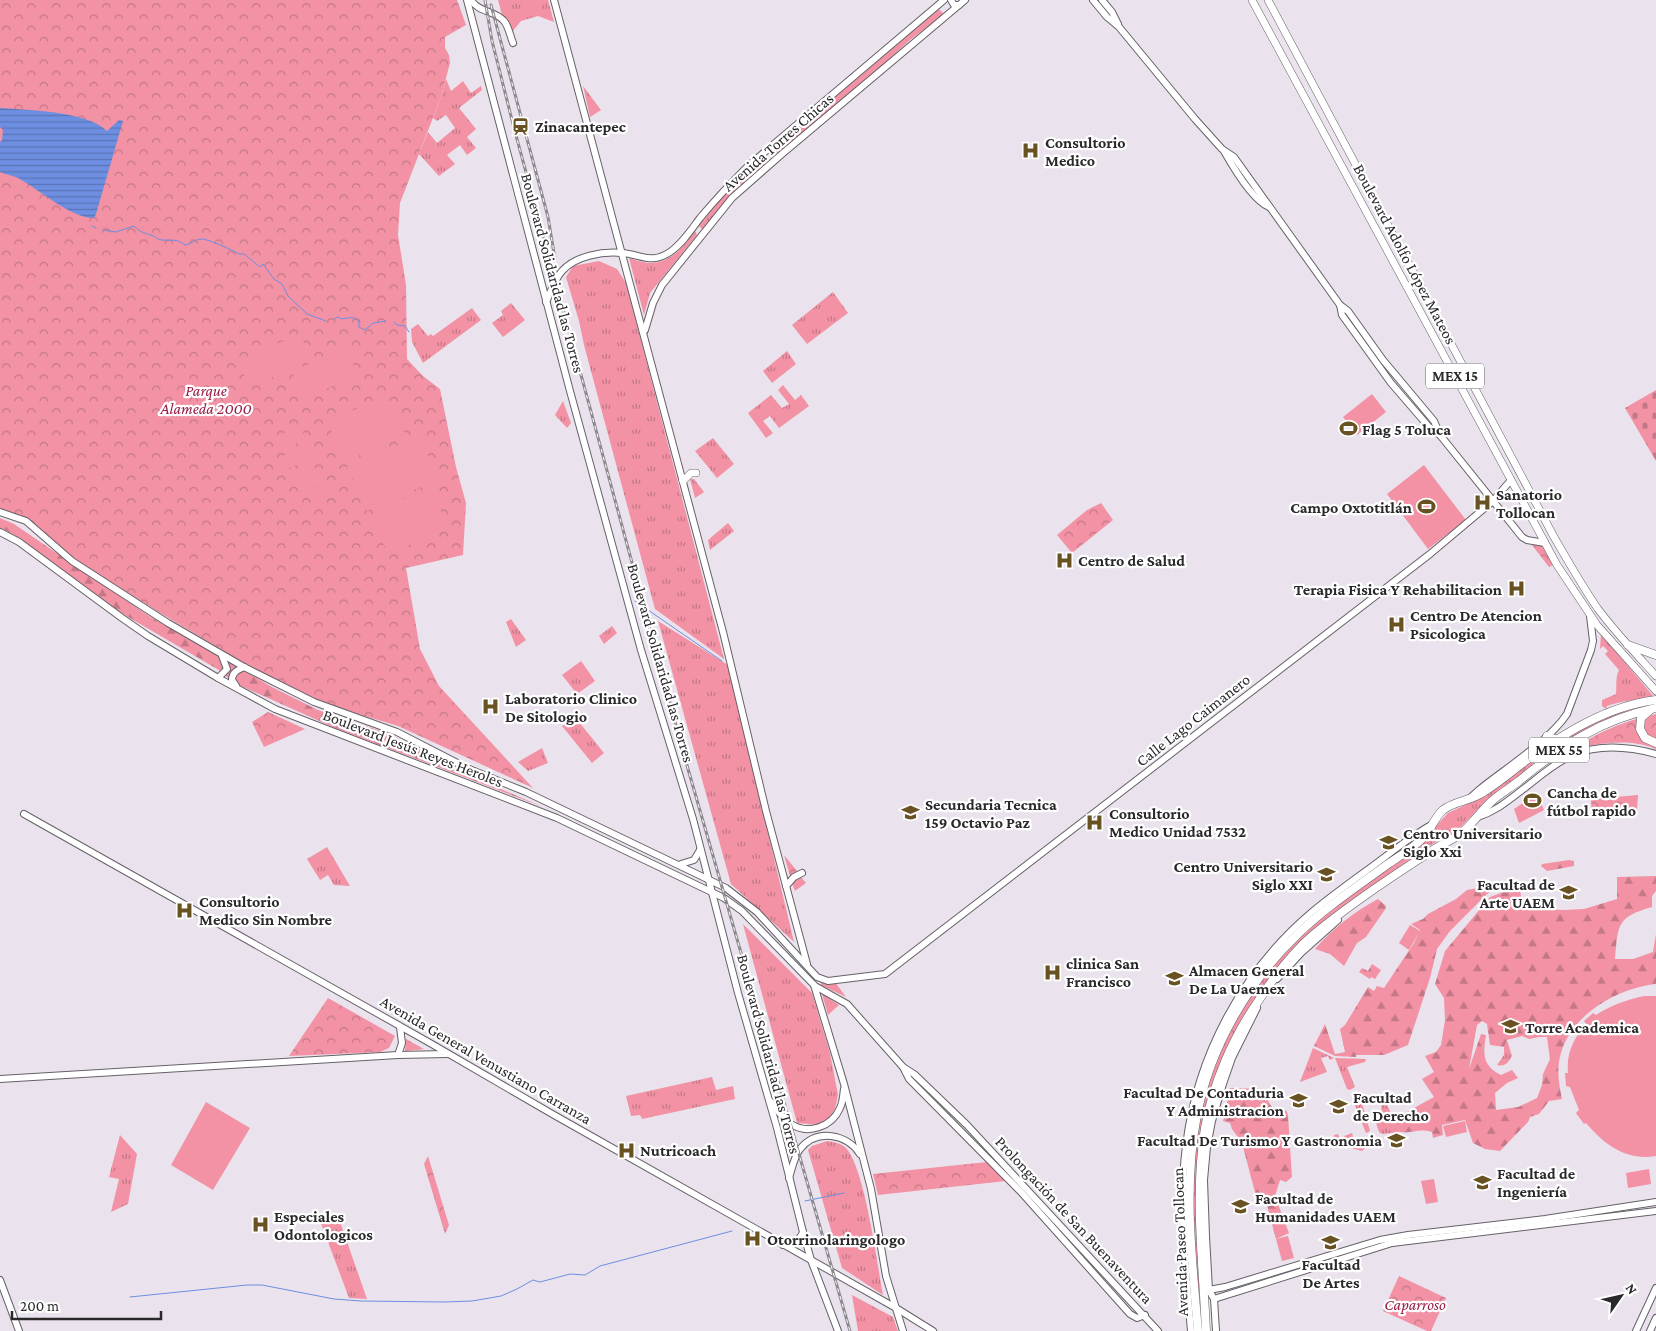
<svg xmlns="http://www.w3.org/2000/svg" width="1656" height="1331" font-family="'Crimson Pro',serif">
<defs>
<pattern id="grass-tufts" width="24" height="20" patternUnits="userSpaceOnUse" patternTransform="scale(1.25)"><rect width="24" height="20" fill="#f292a4"/><path d="M3 7l-1-3M5 7V3M7 7l1-3M15 17l-1-3M17 17v-4M19 17l1-3" fill="none" stroke="#c47786"/></pattern>
<pattern id="forest-firs" width="22" height="20" patternUnits="userSpaceOnUse" patternTransform="scale(1.25)"><rect width="22" height="20" fill="#f292a4"/><path d="M5 1l3.5 6h-7zM16 11l3.5 6h-7z" fill="#c47786"/></pattern>
<pattern id="cemetery-stones" width="16" height="16" patternUnits="userSpaceOnUse" patternTransform="scale(1.25)"><rect width="16" height="16" fill="#f292a4"/><path d="M2 7V4a2 2 0 0 1 4 0v3zM10 15v-3a2 2 0 0 1 4 0v3z" fill="#c47786"/></pattern>
<pattern id="park-crowns" width="20" height="18" patternUnits="userSpaceOnUse" patternTransform="scale(1.25)"><rect width="20" height="18" fill="#f292a4"/><path d="M2 6a3 3 0 1 1 6 0M12 15a3 3 0 1 1 6 0" fill="none" stroke="#c47786"/></pattern>
<pattern id="water-rules" width="6" height="5" patternUnits="userSpaceOnUse" patternTransform="scale(1.25)"><rect width="6" height="5" fill="#6d8ee1"/><path d="M0 2.5h6" fill="none" stroke="#5a74b7"/></pattern>
</defs>
<rect width="100%" height="100%" fill="#eae3ed"/>
<g fill="url(#grass-tufts)">
<path d="M498 0H548L554 22 538 16 521 21 508 37Z"/>
<path d="M939 9 944 14 910 40 865 81 775 157 770 152Z"/>
<path d="M446 79 451 91 463 81 471 93 481 86 482 90 459 108 476 129 467 137 476 148 467 155 460 145 447 155 455 164 439 176 419 154 428 132 437 143 455 128 446 115 437 121 433 118 441 97Z"/>
<path d="M583 86 601 110 590 117Z"/>
<path d="M763 158 768 162 729 198 703 230 699 226 724 194Z"/>
<path d="M695 231 697 235 650 293 644 315 629 258C635 260 642 262 648 263 669 264 684 247 695 231Z"/>
<path d="M599 261 617 269 626 283 724 659 655 609 584 345 579 321 566 277 573 266Z"/>
<path d="M833 292 848 313 807 344 792 325Z"/>
<path d="M511 303 525 320 503 337 492 323 503 315 501 311Z"/>
<path d="M472 308 481 320 423 363 412 342 411 329 418 324 428 336 431 334 433 336Z"/>
<path d="M787 351 796 364 772 383 763 371Z"/>
<path d="M783 385 795 400 801 395 809 406 779 428 770 416 763 421 773 433 766 438 748 413 771 395 782 408 789 404 778 390Z"/>
<path d="M563 401 571 423 567 428 555 415Z"/>
<path d="M713 438 734 464 717 478 695 451Z"/>
<path d="M690 479H694L704 492 695 498Z"/>
<path d="M728 523 734 531 710 550 708 540Z"/>
<path d="M511 619 526 640 516 647 506 622Z"/>
<path d="M658 621 728 665 794 942 731 884Z"/>
<path d="M612 626 617 633 604 644 599 636Z"/>
<path d="M1601 634 1654 697C1638 699 1621 701 1607 706L1606 709 1602 706V700L1616 694C1617 686 1615 678 1619 670L1605 654 1608 651 1603 646 1600 649Z"/>
<path d="M581 661 595 681 577 694 562 675Z"/>
<path d="M1656 703V706L1629 712 1599 723 1569 740 1487 800 1459 829 1427 847 1357 897 1268 980 1248 1009 1227 1049 1209 1098 1203 1293 1198 1295 1193 1201 1194 1153 1197 1127 1216 1059 1226 1037 1258 984 1290 945 1324 916 1424 839 1448 813 1482 797 1558 741 1592 722 1630 709Z"/>
<path d="M575 717 604 753 592 763 562 726Z"/>
<path d="M542 748 548 763 528 771 518 762Z"/>
<path d="M327 847 350 886 334 885 328 875 320 880 307 859Z"/>
<path d="M800 876 806 883 795 891 791 881Z"/>
<path d="M743 924 812 993 830 1053 838 1095 835 1109 828 1119 819 1125 797 1123Z"/>
<path d="M835 982 846 997 821 985V983Z"/>
<path d="M1507 1040 1512 1056C1508 1063 1505 1067 1497 1065L1504 1055V1047Z"/>
<path d="M1313 1048 1334 1058 1330 1060 1328 1056 1321 1058 1327 1072 1300 1082Z"/>
<path d="M1335 1058 1366 1059 1365 1062 1347 1067 1355 1087 1350 1090 1347 1089Z"/>
<path d="M712 1077 716 1090 733 1086 735 1099 642 1119 640 1115 631 1116 626 1096Z"/>
<path d="M1385 1100 1392 1116H1394L1400 1132 1382 1134 1379 1132 1375 1120 1382 1117 1381 1103Z"/>
<path d="M1354 1103H1357L1358 1105 1362 1103 1370 1131 1366 1133Z"/>
<path d="M1352 1133 1354 1140 1365 1137 1364 1141 1367 1146 1362 1151 1333 1143 1334 1135 1338 1134 1342 1143 1344 1136Z"/>
<path d="M120 1135 137 1154 128 1204 111 1212 119 1179 109 1177Z"/>
<path d="M827 1141C833 1142 840 1143 845 1147 865 1166 877 1265 883 1295L842 1268 808 1150 812 1146Z"/>
<path d="M338 1216 367 1299 349 1298 319 1218Z"/>
<path d="M852 1295 893 1317 898 1331H858Z"/>
</g>
<g fill="url(#forest-firs)" fill-rule="evenodd">
<path d="M0 518 14 524 149 616 272 687 318 710 378 730 441 759 461 772 543 807 335 728 230 681 224 673 123 614 7 531 0 528Z"/>
<path d="M1569 860 1574 861V866L1547 871 1541 866 1542 864Z"/>
<path d="M1656 876V891L1652 896V907C1617 917 1618 924 1615 959H1633L1653 952 1656 934V984C1618 988 1572 1014 1561 1053 1556 1069 1559 1084 1562 1099L1549 1101 1539 1114 1530 1117 1528 1122 1500 1151 1485 1149 1473 1143 1465 1120 1442 1125 1443 1135 1433 1138 1432 1132C1417 1128 1413 1134 1400 1132L1394 1119 1434 1097 1422 1079 1434 1072 1425 1056 1436 1052 1441 1045 1445 1020 1444 998 1435 984 1445 951 1490 897 1520 886 1522 908 1563 910 1584 909 1617 899V877ZM1482 1021 1487 1024 1490 1045 1504 1047 1507 1040 1522 1036 1529 1039 1539 1037H1547L1550 1059 1543 1074 1542 1085 1537 1098 1518 1107 1496 1110 1495 1093 1507 1083 1518 1078 1512 1070 1501 1075C1482 1066 1483 1054 1486 1035L1481 1034 1469 1069 1477 1025Z"/>
<path d="M1509 882V884L1492 890 1486 895 1450 931 1437 949 1430 978 1408 1045 1384 1055H1356V1057L1335 1056 1314 1046 1325 1024 1335 1054 1345 1052 1340 1029 1345 1025 1368 987 1374 991 1377 986 1384 988 1414 943 1420 930 1411 924 1423 919 1428 914 1456 899 1467 890Z"/>
<path d="M1378 899 1386 906V908L1366 937 1357 943 1344 966 1330 954 1315 949C1333 928 1354 912 1378 899Z"/>
<path d="M1372 964 1381 970 1375 979 1371 977 1370 979 1359 972 1362 968 1368 971Z"/>
<path d="M1230 1088 1267 1089C1267 1102 1270 1112 1286 1110L1288 1115 1292 1177 1286 1182 1280 1180 1275 1196 1289 1233 1276 1239 1265 1198 1257 1200 1242 1143 1232 1129 1230 1123 1223 1121Z"/>
</g>
<path fill="url(#cemetery-stones)" d="M1656 390V461L1625 408Z"/>
<g fill="url(#park-crowns)">
<path d="M0 0H457L466 25 445 37V48L449 55 450 63 441 97 400 203 398 235 406 285 407 359 423 376 440 389 456 467 466 503 463 555 406 568 420 649 439 686 533 788 398 726 315 701 235 658 157 611 79 562 28 519 0 511Z"/>
<path d="M1101 503 1113 520 1072 553 1057 535 1087 510Z"/>
<path d="M1532 545 1543 546 1553 565 1549 567Z"/>
<path d="M268 712 305 729 264 747 252 722Z"/>
<path d="M1656 714V749C1629 738 1598 743 1571 750 1601 731 1621 722 1656 714Z"/>
<path d="M1638 795 1637 811 1592 817 1591 799Z"/>
<path d="M784 855 797 871 790 876Z"/>
<path d="M822 994 839 1005 828 1015Z"/>
<path d="M328 998 395 1036 389 1048 380 1052 289 1056Z"/>
<path d="M406 1039 424 1049 405 1051Z"/>
<path d="M428 1156 449 1225 445 1234 424 1164Z"/>
<path d="M987 1162 1006 1181 878 1195 873 1174Z"/>
<path d="M1399 1276 1446 1298 1431 1331H1427L1383 1311Z"/>
</g>
<g fill="#f292a4">
<path d="M300 334 311 359 250 387 237 361Z"/>
<path d="M346 348 358 375 303 399 292 371Z"/>
<path d="M1372 394 1386 412 1357 435 1343 417Z"/>
<path d="M387 395 405 434 345 462 327 422Z"/>
<path d="M298 425 306 437 284 451 277 437Z"/>
<path d="M419 436 439 479 367 511 347 467Z"/>
<path d="M306 445 312 458 289 468 283 456Z"/>
<path d="M1424 465 1466 520 1428 549 1387 494Z"/>
<path d="M314 466 320 479 298 489 292 476Z"/>
<path d="M329 481 335 491 316 502 310 491Z"/>
<path d="M430 487 447 525 389 556 370 515Z"/>
<path d="M1537 793 1544 810 1519 823 1514 809Z"/>
<path d="M1410 925 1420 931 1409 950 1399 943Z"/>
<path d="M1644 996H1656V1156C1626 1161 1605 1145 1586 1123L1584 1124 1576 1113 1579 1110 1570 1087 1566 1086 1565 1073H1568C1566 1053 1574 1038 1586 1024L1584 1021 1593 1013 1596 1015C1611 1005 1626 1000 1644 996Z"/>
<path d="M206 1102 250 1128 213 1190 171 1165Z"/>
<path d="M1465 1121 1467 1132 1446 1137 1443 1126Z"/>
<path d="M1649 1169 1651 1184 1628 1188 1626 1173Z"/>
<path d="M1434 1179 1438 1202 1426 1204 1421 1181Z"/>
<path d="M1288 1236 1294 1258 1282 1261 1276 1239Z"/>
</g>
<path fill="url(#water-rules)" d="M0 108C29 110 86 111 107 131L119 120 123 121 96 214 94 218C70 218 39 189 18 178 12 175 6 175 0 172V142L2 140 3 130 0 127Z"/>
<g fill="none" stroke-linecap="round" stroke-linejoin="round">
<g stroke="#6d8ee1" stroke-width="1">
<path d="M92 226 96 228"/>
<path d="M103 230 116 232 134 226C140 232 144 233 151 235 156 236 157 240 162 240 172 241 176 238 185 245 191 244 195 240 200 239 207 238 232 250 239 254H244L260 267 263 264 274 279 282 284 288 296 307 314 326 321"/>
<path d="M334 319 338 317 342 319C351 317 360 316 359 327L365 330 373 323 386 321"/>
<path d="M394 322 397 325 405 326 409 332"/>
<path d="M635 601 722 661"/>
<path d="M805 1201 844 1193"/>
<path d="M130 1297 247 1285H262L334 1299 361 1301 444 1302 472 1301 501 1296 517 1289 533 1280 540 1282 570 1274 585 1275 600 1266 732 1231"/>
</g>
<defs>
<g id="secondary">
<path d="M467 0 570 391 641 650 693 819 738 993 777 1128 803 1232 811 1260 838 1331"/>
<path d="M471 0C479 13 495 10 504 21 509 27 510 36 513 43"/>
<path d="M554 0 723 632 766 811 807 964"/>
<path d="M951 0 954 5H959"/>
<path d="M1093 0 1107 17 1119 27 1195 119 1222 149 1234 157 1340 305 1348 311 1383 360 1434 421 1440 435 1522 537 1527 540 1545 543"/>
<path d="M1102 0 1112 12 1118 24"/>
<path d="M1224 151C1233 167 1252 200 1269 207"/>
<path d="M546 302C551 292 554 280 562 271 575 256 603 251 622 253 640 254 651 265 670 252 682 244 691 230 700 218 715 200 730 184 747 167L944 0"/>
<path d="M1340 305 1342 315 1391 383 1429 427 1440 435"/>
<path d="M645 330 653 303 662 285 732 198 782 154 965 0"/>
<path d="M0 512 26 521 72 561 168 623 244 667 314 702 397 732 469 769 526 792 726 888 757 912 817 977 828 981 885 974 1430 554 1493 501 1511 480"/>
<path d="M0 532 19 542 122 618 148 636 218 678 275 709 557 818 724 898 742 911 815 986 847 1004 903 1067 909 1079 1021 1192 1130 1314 1137 1318 1145 1315"/>
<path d="M218 678 227 669 222 656"/>
<path d="M236 686 232 680C232 672 238 670 244 667"/>
<path d="M1470 798 1480 789C1506 768 1549 741 1567 714L1591 650 1593 641 1590 616"/>
<path d="M24 814 430 1043 554 1115 896 1308 933 1331"/>
<path d="M1478 817C1497 811 1510 799 1526 787 1540 776 1556 762 1573 755 1599 744 1630 747 1656 754"/>
<path d="M681 864 694 860 700 850"/>
<path d="M786 886 794 877 802 873"/>
<path d="M1277 979 1301 953 1338 920"/>
<path d="M814 985 844 1084 871 1189 886 1276 903 1331"/>
<path d="M398 1055 402 1043 400 1027"/>
<path d="M903 1067 914 1074 967 1125 1158 1331"/>
<path d="M0 1079 398 1055 447 1054"/>
<path d="M770 1101C777 1109 782 1119 791 1124 808 1135 832 1127 840 1108 843 1102 843 1096 844 1089"/>
<path d="M789 1178C792 1168 794 1157 800 1149 817 1128 847 1134 860 1154"/>
<path d="M783 1245C792 1243 800 1241 803 1232"/>
<path d="M0 1280 19 1331"/>
<path d="M1209 1290 1225 1287 1380 1240 1408 1235 1545 1219 1656 1202"/>
<path d="M1214 1299 1392 1243 1656 1211"/>
<path d="M1191 1331C1186 1270 1178 1207 1186 1146 1197 1056 1242 971 1312 912 1329 898 1348 884 1366 871 1387 856 1408 838 1431 825"/>
<path d="M1216 1331 1214 1299 1209 1290 1206 1236 1204 1180 1207 1147 1212 1121 1223 1084 1232 1058 1257 1008"/>
<path d="M1636 1331 1656 1288"/>
<path d="M1650 1331 1656 1318"/>
</g>
<g id="primary">
<path d="M1252 0 1557 565 1597 625 1656 691"/>
<path d="M1268 0 1554 537C1568 561 1582 586 1598 609 1616 633 1636 654 1656 676"/>
<path d="M683 481 691 473H696"/>
</g>
<g id="highway">
<path d="M1628 645 1656 655"/>
<path d="M1650 710 1641 718 1640 729 1645 738 1656 743"/>
<path d="M1547 736 1557 740"/>
<path d="M1198 1331C1192 1260 1183 1186 1197 1115 1210 1047 1249 980 1299 933 1326 907 1358 886 1388 864 1400 856 1413 848 1423 838 1431 830 1434 818 1443 810 1454 801 1470 801 1482 793 1497 784 1510 773 1524 762 1563 734 1607 706 1656 700"/>
<path d="M1206 1331C1203 1264 1194 1194 1205 1128 1213 1083 1233 1037 1259 1000 1274 977 1292 953 1313 935 1349 905 1388 879 1427 854 1437 846 1449 842 1460 834 1472 825 1480 812 1492 801 1500 794 1510 788 1519 781 1563 745 1600 720 1656 708"/>
</g>
</defs>
<use href="#secondary" stroke="#666068" stroke-width="8"/>
<use href="#primary" stroke="#666068" stroke-width="8"/>
<use href="#highway" stroke="#666068" stroke-width="9"/>
<use href="#secondary" stroke="#fff" stroke-width="6"/>
<use href="#primary" stroke="#fff" stroke-width="7"/>
<use href="#highway" stroke="#fff" stroke-width="8"/>
<defs>
<g id="rail">
<path d="M485 0 492 41 514 128 688 769 850 1331"/>
<path d="M491 5 548 217 555 259"/>
</g>
</defs>
<use href="#rail" stroke="#8d898f" stroke-width="3"/>
<use href="#rail" stroke="#fff" stroke-width="1" stroke-dasharray="4" stroke-linecap="butt"/>
</g>
<defs>
<symbol id="station-bare" viewBox="-9 -9 18 18"><path d="M-3-6H3Q5-6 5-4V2Q5 4 3 4L4.5 6H3L1.5 4h-3L-3 6H-4.5L-3 4Q-5 4-5 2V-4Q-5-6-3-6ZM-3.5-4v3h7v-3ZM-3.5 1v1.5H-2V1ZM2 1v1.5H3.5V1Z" fill="#685221" stroke="#fff" stroke-width="2.5" paint-order="stroke"/></symbol>
<symbol id="hospital-bare" viewBox="-9 -9 18 18"><path d="M-5-5h3v3.5h4V-5h3V5h-3V1.5h-4V5h-3Z" fill="#685221" stroke="#fff" stroke-width="2.5" paint-order="stroke"/></symbol>
<symbol id="stadium-bare" viewBox="-9 -9 18 18"><path d="M0-5a6.5 5 0 1 0 0 10a6.5 5 0 1 0 0-10ZM-3.5-1.8h7v3.6h-7Z" fill="#685221" stroke="#fff" stroke-width="2.5" paint-order="stroke"/></symbol>
<symbol id="university-bare" viewBox="-9 -9 18 18"><path d="M0-5L7-2L0 1L-7-2ZM-4 1L0 2.5L4 1V4Q0 6-4 4Z" fill="#685221" stroke="#fff" stroke-width="2.5" paint-order="stroke"/></symbol>
</defs>
<g fill-rule="evenodd">
<use href="#station-bare" x="508" y="114" width="25" height="25"/>
<use href="#hospital-bare" x="1018" y="138" width="25" height="25"/>
<use href="#stadium-bare" x="1336" y="416" width="25" height="25"/>
<use href="#hospital-bare" x="1470" y="490" width="25" height="25"/>
<use href="#stadium-bare" x="1414" y="494" width="25" height="25"/>
<use href="#hospital-bare" x="1052" y="548" width="25" height="25"/>
<use href="#hospital-bare" x="1504" y="576" width="25" height="25"/>
<use href="#hospital-bare" x="1384" y="612" width="25" height="25"/>
<use href="#hospital-bare" x="478" y="694" width="25" height="25"/>
<use href="#stadium-bare" x="1520" y="788" width="25" height="25"/>
<use href="#university-bare" x="898" y="800" width="25" height="25"/>
<use href="#hospital-bare" x="1082" y="810" width="25" height="25"/>
<use href="#university-bare" x="1376" y="830" width="25" height="25"/>
<use href="#university-bare" x="1314" y="862" width="25" height="25"/>
<use href="#university-bare" x="1556" y="880" width="25" height="25"/>
<use href="#hospital-bare" x="172" y="898" width="25" height="25"/>
<use href="#hospital-bare" x="1040" y="960" width="25" height="25"/>
<use href="#university-bare" x="1162" y="966" width="25" height="25"/>
<use href="#university-bare" x="1498" y="1014" width="25" height="25"/>
<use href="#university-bare" x="1286" y="1088" width="25" height="25"/>
<use href="#university-bare" x="1326" y="1094" width="25" height="25"/>
<use href="#university-bare" x="1384" y="1128" width="25" height="25"/>
<use href="#hospital-bare" x="614" y="1138" width="25" height="25"/>
<use href="#university-bare" x="1470" y="1170" width="25" height="25"/>
<use href="#university-bare" x="1228" y="1194" width="25" height="25"/>
<use href="#hospital-bare" x="248" y="1212" width="25" height="25"/>
<use href="#hospital-bare" x="740" y="1226" width="25" height="25"/>
<use href="#university-bare" x="1318" y="1230" width="25" height="25"/>
</g>
<g text-anchor="middle" dominant-baseline="central" stroke-width="4.5" stroke-linejoin="round" paint-order="stroke">
<g fill="#fff" stroke="#6a686b" stroke-width="1">
<rect x="1426" y="363.5" width="58" height="25" rx="4"/>
<rect x="1529" y="737.5" width="60" height="25" rx="4"/>
</g>
<g font-size="15" font-weight="bold" fill="#2a282b">
<text x="1455" y="376">MEX 15</text>
<text x="1559" y="750">MEX 55</text>
</g>
<g font-size="16" font-weight="bold" fill="#2a282b" stroke="#fff" text-anchor="start">
<text x="535" y="126">Zinacantepec</text>
<text x="1045" y="142">Consultorio<tspan x="1045" dy="18">Medico</tspan></text>
<text x="1362" y="429">Flag 5 Toluca</text>
<text x="1496" y="494">Sanatorio<tspan x="1496" dy="18">Tollocan</tspan></text>
<text x="1412" y="507" text-anchor="end">Campo Oxtotitlán</text>
<text x="1078" y="560">Centro de Salud</text>
<text x="1502" y="589" text-anchor="end">Terapia Fisica Y Rehabilitacion</text>
<text x="1410" y="615">Centro De Atencion<tspan x="1410" dy="18">Psicologica</tspan></text>
<text x="505" y="698">Laboratorio Clinico<tspan x="505" dy="18">De Sitologio</tspan></text>
<text x="1547" y="792">Cancha de<tspan x="1547" dy="18">fútbol rapido</tspan></text>
<text x="925" y="804">Secundaria Tecnica<tspan x="925" dy="18">159 Octavio Paz</tspan></text>
<text x="1109" y="813">Consultorio<tspan x="1109" dy="18">Medico Unidad 7532</tspan></text>
<text x="1403" y="833">Centro Universitario<tspan x="1403" dy="18">Siglo Xxi</tspan></text>
<text x="1313" y="866" text-anchor="end">Centro Universitario<tspan x="1313" dy="18">Siglo XXI</tspan></text>
<text x="1555" y="884" text-anchor="end">Facultad de<tspan x="1555" dy="18">Arte UAEM</tspan></text>
<text x="199" y="901">Consultorio<tspan x="199" dy="18">Medico Sin Nombre</tspan></text>
<text x="1066" y="963">clinica San<tspan x="1066" dy="18">Francisco</tspan></text>
<text x="1189" y="970">Almacen General<tspan x="1189" dy="18">De La Uaemex</tspan></text>
<text x="1525" y="1027">Torre Academica</text>
<text x="1284" y="1092" text-anchor="end">Facultad De Contaduria<tspan x="1284" dy="18">Y Administracion</tspan></text>
<text x="1353" y="1097">Facultad<tspan x="1353" dy="18">de Derecho</tspan></text>
<text x="1382" y="1140" text-anchor="end">Facultad De Turismo Y Gastronomia</text>
<text x="640" y="1150">Nutricoach</text>
<text x="1497" y="1173">Facultad de<tspan x="1497" dy="18">Ingeniería</tspan></text>
<text x="1255" y="1198">Facultad de<tspan x="1255" dy="18">Humanidades UAEM</tspan></text>
<text x="274" y="1216">Especiales<tspan x="274" dy="18">Odontologicos</tspan></text>
<text x="767" y="1239">Otorrinolaringologo</text>
<text x="1331" y="1264" text-anchor="middle">Facultad<tspan x="1331" dy="18">De Artes</tspan></text>
</g>
<g font-size="16" fill="#2a282b" stroke="#fff">
<text transform="translate(778 142) rotate(-41)">Avenida Torres Chicas</text>
<text transform="translate(1405 254) rotate(62)">Boulevard Adolfo López Mateos</text>
<text transform="translate(553 273) rotate(75)">Boulevard Solidaridad las Torres</text>
<text transform="translate(661 663) rotate(74)">Boulevard Solidaridad las Torres</text>
<text transform="translate(1193 720) rotate(-38)">Calle Lago Caimanero</text>
<text transform="translate(413 748) rotate(21)">Boulevard Jesús Reyes Heroles</text>
<text transform="translate(769 1054) rotate(75)">Boulevard Solidaridad las Torres</text>
<text transform="translate(486 1060) rotate(30)">Avenida General Venustiano Carranza</text>
<text transform="translate(1074 1220) rotate(47)">Prolongación de San Buenaventura</text>
<text transform="translate(1180 1242) rotate(-92)">Avenida Paseo Tollocan</text>
</g>
<g font-size="16" font-style="italic" fill="#991e45" stroke="#fff">
<text x="206" y="390">Parque<tspan x="206" dy="18">Alameda 2000</tspan></text>
<text x="1415" y="1304">Caparroso</text>
</g>
</g>
<g transform="translate(1621 1296) rotate(56)" stroke="#ffffff" stroke-width="4" paint-order="stroke">
<path d="M0-4L9 19L0 12L-9 19Z" fill="#2a282b"/>
<text y="-8" font-size="14" font-weight="bold" text-anchor="middle" fill="#2a282b">N</text>
</g>
<path d="M12 1311v8h149v-8" fill="none" stroke="#2a282b" stroke-width="2.5"/>
<text x="20" y="1311" font-size="15" fill="#2a282b" stroke="#ffffff" stroke-width="4" paint-order="stroke">200 m</text>
</svg>
